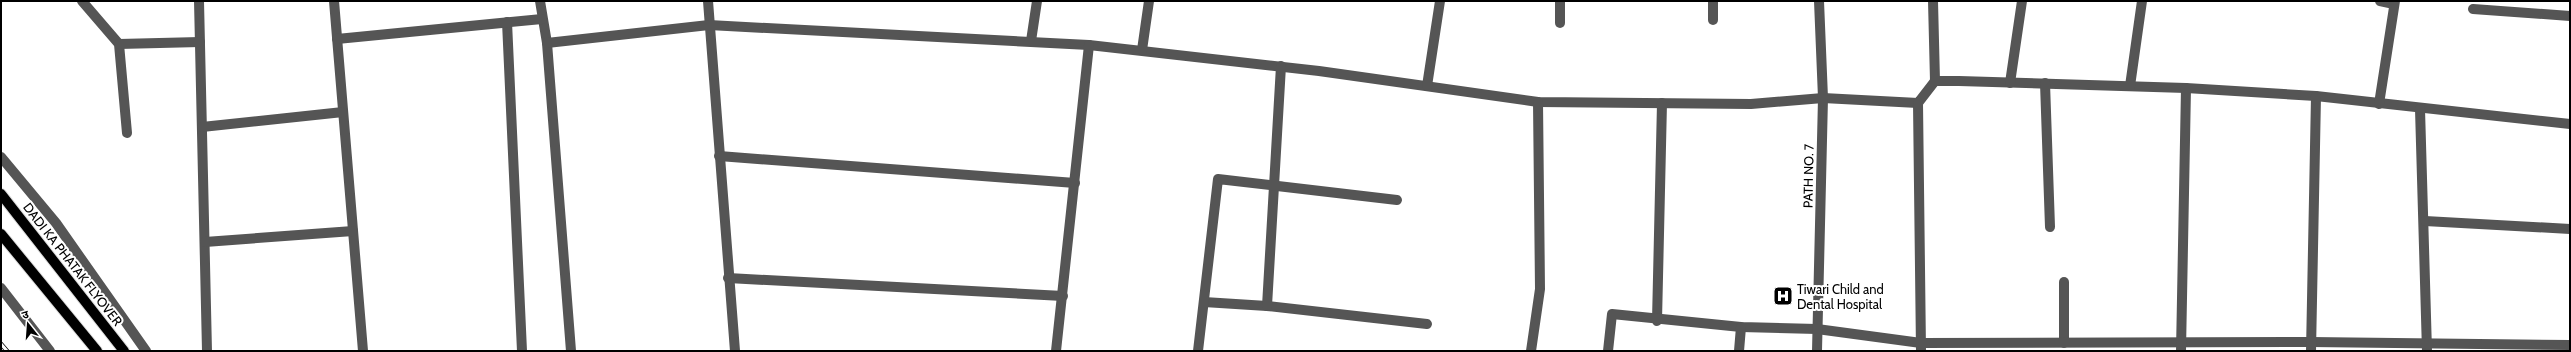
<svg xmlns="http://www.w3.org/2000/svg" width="2571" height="352" font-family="Cabin,'Noto Sans Devanagari',sans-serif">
<rect width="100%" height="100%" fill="#fff"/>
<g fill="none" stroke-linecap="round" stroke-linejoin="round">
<defs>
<g id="major">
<path d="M1 194 124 351"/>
<path d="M1 234 97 351"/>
</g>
</defs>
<use href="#major" stroke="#dbdbdb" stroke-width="12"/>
<g stroke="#555" stroke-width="10">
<path d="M82 1 119 44 127 133"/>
<path d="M199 1 207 351"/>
<path d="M334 1 363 351"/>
<path d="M540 1 547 43 571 351"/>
<path d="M708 1 735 351"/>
<path d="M1713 1V20"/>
<path d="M1933 1 1935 81"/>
<path d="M2380 1 2394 4"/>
<path d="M2473 9 2570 16"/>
<path d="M507 22 522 351"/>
<path d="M1560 23V1"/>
<path d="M337 39 542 19"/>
<path d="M1031 41 1037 1"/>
<path d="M547 43 709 25 1089 45 1319 71 1538 102 1751 104 1823 98 1918 103 1935 81H1959L2186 88 2316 96 2570 124"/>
<path d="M119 44 200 42"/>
<path d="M1142 50 1149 1"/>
<path d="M2010 83 2022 1"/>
<path d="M2045 83 2050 227"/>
<path d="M1427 86 1440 1"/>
<path d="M2130 86 2142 1"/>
<path d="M1918 103 1921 351"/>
<path d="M2379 104 2395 1"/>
<path d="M2420 109 2427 351"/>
<path d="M202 127 343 112"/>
<path d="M719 156 1075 183"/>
<path d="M1 157 56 223 146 351"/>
<path d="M2425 221 2570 229"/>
<path d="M205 242 353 231"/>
<path d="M728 278 1063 296"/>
<path d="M2064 282V343"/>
<path d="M1 288 50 351"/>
<path d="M1204 302 1267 306 1427 324"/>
<path d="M1267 306 1281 66"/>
<path d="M1657 321 1662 103"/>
<path d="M1056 351 1089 45"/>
<path d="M1198 351 1218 179 1397 200"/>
<path d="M1531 351 1540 289 1538 102"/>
<path d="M1608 351 1612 314 1741 327 1817 329 1921 343 2311 342 2570 345"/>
<path d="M1739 351 1741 327"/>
<path d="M1817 351 1823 98 1819 1"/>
<path d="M2181 351 2186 88"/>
<path d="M2311 351 2316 96"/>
</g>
<use href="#major" stroke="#000" stroke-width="10"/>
<defs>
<path id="rail" d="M1 344 7 351"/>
</defs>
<use href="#rail" stroke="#000" stroke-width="4.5"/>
<use href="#rail" stroke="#fff" stroke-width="3" stroke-dasharray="9" stroke-linecap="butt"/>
</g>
<defs>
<symbol id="hospital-square" viewBox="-11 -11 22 22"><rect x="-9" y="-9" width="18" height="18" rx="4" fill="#000" stroke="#fff"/><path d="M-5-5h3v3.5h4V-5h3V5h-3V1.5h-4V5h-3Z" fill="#fff"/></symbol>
</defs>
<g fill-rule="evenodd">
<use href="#hospital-square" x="1772" y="285" width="22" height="22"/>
</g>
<g text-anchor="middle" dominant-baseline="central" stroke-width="4" stroke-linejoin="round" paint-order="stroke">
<g font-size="13" fill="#000" stroke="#fff">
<text transform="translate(1808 176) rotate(-89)">PATH NO. 7</text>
<text transform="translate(73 264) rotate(52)">DADI KA PHATAK FLYOVER</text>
</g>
<g font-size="13" fill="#000" stroke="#fff" text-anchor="start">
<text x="1797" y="289">Tiwari Child and<tspan x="1797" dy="15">Dental Hospital</tspan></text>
</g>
</g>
<rect width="2571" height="352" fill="none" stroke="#000000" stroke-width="4"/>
<g transform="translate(28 324) rotate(343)" stroke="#ffffff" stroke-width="3" paint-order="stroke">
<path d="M0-3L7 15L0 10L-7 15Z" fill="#000000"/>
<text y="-6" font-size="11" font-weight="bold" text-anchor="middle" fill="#000000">उ</text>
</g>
</svg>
